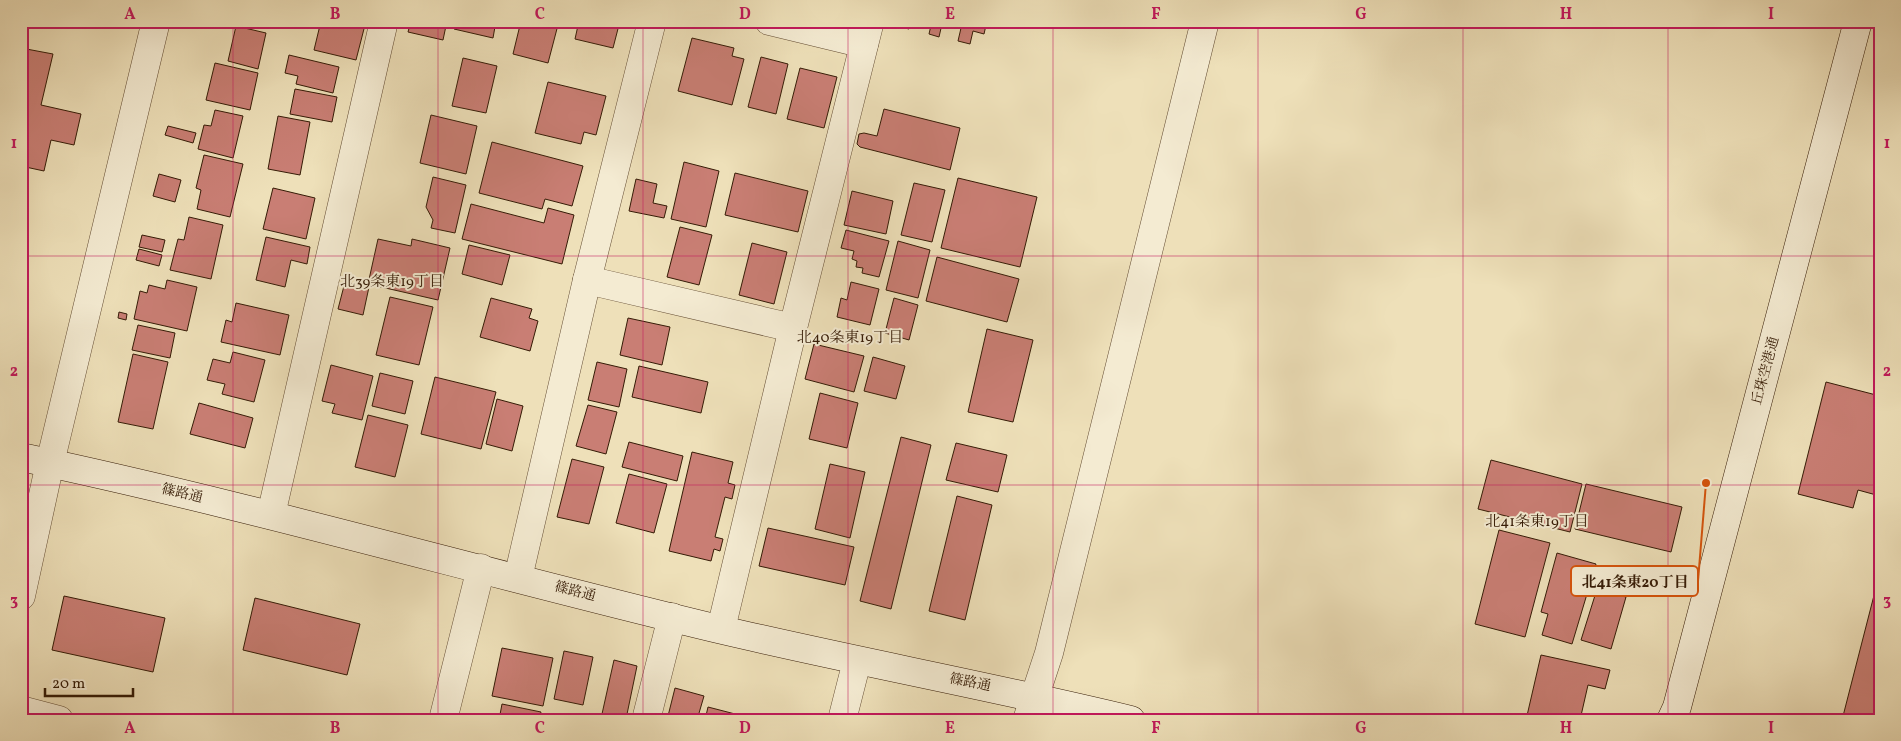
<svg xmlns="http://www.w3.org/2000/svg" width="1901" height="741" font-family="Vollkorn,'Noto Serif JP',serif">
<rect width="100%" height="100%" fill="#eee0b9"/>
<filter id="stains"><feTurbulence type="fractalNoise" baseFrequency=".004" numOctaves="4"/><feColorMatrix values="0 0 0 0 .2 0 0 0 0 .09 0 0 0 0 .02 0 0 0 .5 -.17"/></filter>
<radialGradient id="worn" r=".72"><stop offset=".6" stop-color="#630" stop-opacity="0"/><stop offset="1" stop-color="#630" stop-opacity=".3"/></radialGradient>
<g fill="#c97e74" stroke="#351b06">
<path d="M321 21H366L356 60 314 50Z"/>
<path d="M411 21H447L443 40 408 32Z"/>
<path d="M456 21H496L493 38 454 29Z"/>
<path d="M521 21H559L548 63 513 54Z"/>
<path d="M579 21H620L613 48 575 39Z"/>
<path d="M898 21H911L909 29 897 26Z"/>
<path d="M932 21H987L984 34 973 31 970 44 958 41 961 28 942 24 939 37 929 34Z"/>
<path d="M236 26 266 33 258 69 228 61Z"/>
<path d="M692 38 734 48 732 56 744 59 732 105 678 91Z"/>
<path d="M21 48 53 54 41 105 81 114 74 145 51 140 44 171 21 166Z"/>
<path d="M289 55 339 67 333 93 296 84 298 76 285 73Z"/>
<path d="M761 57 788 64 776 114 748 107Z"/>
<path d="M463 58 497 66 486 113 452 106Z"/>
<path d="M215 63 258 73 250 110 206 100Z"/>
<path d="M800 68 837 77 824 128 787 119Z"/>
<path d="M548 82 606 96 596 135 584 132 581 144 535 133Z"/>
<path d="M295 89 337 97 332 122 290 114Z"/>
<path d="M884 109 960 128 950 170 860 147 857 144 859 134 864 133 877 136Z"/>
<path d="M215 110 243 116 233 158 198 149 204 125 211 126Z"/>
<path d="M431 115 477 126 466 174 420 163Z"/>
<path d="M278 116 310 122 300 175 268 169Z"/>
<path d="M168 126 196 133 193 143 165 135Z"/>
<path d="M492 142 583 166 572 206 545 199 542 209 479 193Z"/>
<path d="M204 155 243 164 230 217 197 209 201 190 196 188Z"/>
<path d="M684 162 719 171 706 227 671 219Z"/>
<path d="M735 173 808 191 798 232 725 215Z"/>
<path d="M159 174 181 180 175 202 153 196Z"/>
<path d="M433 177 466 185 455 233 431 228 433 220 426 207Z"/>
<path d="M958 178 1037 197 1020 267 941 248Z"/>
<path d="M636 179 657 184 653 203 667 206 664 218 629 211Z"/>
<path d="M914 183 945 190 932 242 901 235Z"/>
<path d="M273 188 315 198 306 239 263 229Z"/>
<path d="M852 191 893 201 886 234 844 225Z"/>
<path d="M471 204 544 223 548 208 574 215 562 264 462 239Z"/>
<path d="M189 217 223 225 211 279 170 270 178 239 184 240Z"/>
<path d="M680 227 712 235 699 285 667 277Z"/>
<path d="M846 230 889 241 879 277 862 273 863 268 856 267 857 261 852 259 854 251 841 248Z"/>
<path d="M142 235 165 240 162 252 139 247Z"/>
<path d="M266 237 310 247 307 264 291 260 285 287 256 280Z"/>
<path d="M378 239 411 246 412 239 450 248 438 300 368 284Z"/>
<path d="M898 241 930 250 918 298 886 290Z"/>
<path d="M752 243 787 252 774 304 739 295Z"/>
<path d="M469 245 510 255 502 285 462 274Z"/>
<path d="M139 249 162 255 159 266 136 260Z"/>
<path d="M937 257 1019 279 1007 322 926 301Z"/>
<path d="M167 280 197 287 187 331 134 319 140 291 147 293 149 285 165 289Z"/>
<path d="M345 282 369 287 363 315 338 309Z"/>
<path d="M851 282 879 289 870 325 837 317 841 298 847 300Z"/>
<path d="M390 297 433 307 419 365 376 355Z"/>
<path d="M491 298 532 309 529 318 538 321 530 351 480 337Z"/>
<path d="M894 298 918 305 909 340 885 333Z"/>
<path d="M236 303 289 315 280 355 221 342 226 320 232 322Z"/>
<path d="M119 312 127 314 126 320 118 318Z"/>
<path d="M628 318 670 327 662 365 620 355Z"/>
<path d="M138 325 175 333 170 358 132 350Z"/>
<path d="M987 329 1033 340 1013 422 968 412Z"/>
<path d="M814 344 864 356 854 392 805 379Z"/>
<path d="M233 352 265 360 254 402 222 394 225 384 207 380 213 359 230 363Z"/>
<path d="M133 354 168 362 153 429 118 422Z"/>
<path d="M873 357 905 366 896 399 864 391Z"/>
<path d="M597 362 627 369 619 407 588 400Z"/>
<path d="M331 365 373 376 362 420 332 413 335 404 322 401Z"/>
<path d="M639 366 708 382 701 413 632 397Z"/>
<path d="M380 373 413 381 405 414 372 406Z"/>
<path d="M435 377 496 392 481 449 421 434Z"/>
<path d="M1826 382 1880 396V496L1858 490 1853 508 1798 494Z"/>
<path d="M820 393 858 403 847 448 809 439Z"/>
<path d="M497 399 523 406 512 451 486 444Z"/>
<path d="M199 403 253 418 245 448 190 434Z"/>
<path d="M588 405 617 412 606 454 576 446Z"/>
<path d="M368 415 408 425 395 477 355 467Z"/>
<path d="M901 437 931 445 891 609 860 601Z"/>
<path d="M629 442 683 456 677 481 622 467Z"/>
<path d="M956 443 1007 455 998 492 946 480Z"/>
<path d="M692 452 733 462 728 483 735 485 732 499 725 497 715 537 723 539 720 551 714 549 711 561 669 551Z"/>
<path d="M572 459 604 467 589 524 557 517Z"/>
<path d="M1491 460 1582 484 1570 532 1478 509Z"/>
<path d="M830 464 865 472 850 538 815 529Z"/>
<path d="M629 474 667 484 654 533 616 523Z"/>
<path d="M1586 484 1682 507 1671 552 1575 529Z"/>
<path d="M957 496 992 505 965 620 929 611Z"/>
<path d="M768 528 854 547 845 585 759 566Z"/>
<path d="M1499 530 1550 543 1525 637 1475 624Z"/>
<path d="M1557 553 1596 564 1572 644 1542 635 1548 614 1541 612Z"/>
<path d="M1880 572V720H1842Z"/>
<path d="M1597 589 1626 597 1611 649 1581 640Z"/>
<path d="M64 596 165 618 153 672 52 650Z"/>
<path d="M255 598 360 624 347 675 243 650Z"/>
<path d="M502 648 553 658 543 706 492 696Z"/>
<path d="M564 651 593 657 583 705 554 699Z"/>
<path d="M1541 655 1610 670 1605 689 1588 685 1580 720H1526Z"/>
<path d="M614 660 637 666 626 719 602 714Z"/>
<path d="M675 688 704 696 697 720H667Z"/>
<path d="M502 704 541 712 539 720H499Z"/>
<path d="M708 707 739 715 738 720H705Z"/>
<path d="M766 714 788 720H765Z"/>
</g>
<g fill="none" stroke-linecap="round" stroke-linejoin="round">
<defs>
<g id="street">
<path d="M769 21 864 44"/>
<path d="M587 280 793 328"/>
<path d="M271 515 384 21"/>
<path d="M518 578 587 280 652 21"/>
<path d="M21 596 50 463 156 21"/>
<path d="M721 629 793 328 870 21"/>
<path d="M21 710 59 720"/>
<path d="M443 720 481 568"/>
<path d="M646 720 672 617"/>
<path d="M842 720 857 661"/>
<path d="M1027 720 1049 653 1205 21"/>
</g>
<g id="secondary">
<path d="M21 457C257 507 488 574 722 630 858 662 995 687 1131 720"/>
<path d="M1671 720 1677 707 1858 21"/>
</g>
</defs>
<use href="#street" stroke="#634c33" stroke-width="29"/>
<use href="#secondary" stroke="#351b06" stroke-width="29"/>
<use href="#street" stroke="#f4ebd2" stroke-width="28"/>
<use href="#secondary" stroke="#f4ebd2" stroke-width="28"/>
</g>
<path fill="none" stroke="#c2185b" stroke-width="1" stroke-opacity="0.55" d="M233 21V720M438 21V720M643 21V720M848 21V720M1053 21V720M1258 21V720M1463 21V720M1668 21V720M21 256H1880M21 485H1880"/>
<g text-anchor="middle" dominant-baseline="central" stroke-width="4" stroke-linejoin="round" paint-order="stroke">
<g font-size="14" fill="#351b06" stroke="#f4ebd2">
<text transform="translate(1766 371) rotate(-75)">丘珠空港通</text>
<text transform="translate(182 494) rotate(13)">篠路通</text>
<text transform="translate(575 592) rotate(14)">篠路通</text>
<text transform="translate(970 683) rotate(11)">篠路通</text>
</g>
<g font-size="15" fill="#351b06" stroke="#f4ebd2">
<text x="392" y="282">北39条東19丁目</text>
<text x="850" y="338">北40条東19丁目</text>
<text x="1537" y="522">北41条東19丁目</text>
</g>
</g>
<path fill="none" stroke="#d6530b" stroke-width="2" d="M1706 483L1698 581"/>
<circle fill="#d6530b" stroke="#f4ebd2" stroke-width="2" cx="1706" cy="483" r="5"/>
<rect fill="#f4ebd2" stroke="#d6530b" stroke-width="2" x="1571" y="566" width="127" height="30" rx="5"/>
<g font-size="15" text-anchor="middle" font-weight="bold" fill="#351b06">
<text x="1635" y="587">北41条東20丁目</text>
</g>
<rect width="1901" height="741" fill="none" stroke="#eee0b9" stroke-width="55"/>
<path d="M45 688v8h88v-8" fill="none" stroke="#351b06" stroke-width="2.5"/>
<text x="52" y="688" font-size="15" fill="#351b06" stroke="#f4ebd2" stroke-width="4" paint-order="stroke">20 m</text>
<rect x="28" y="28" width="1846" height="686" fill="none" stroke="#c2185b" stroke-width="2"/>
<g font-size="16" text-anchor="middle" font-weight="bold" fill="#c2185b">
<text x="130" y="19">A</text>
<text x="335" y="19">B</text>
<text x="540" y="19">C</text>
<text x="745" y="19">D</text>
<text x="950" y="19">E</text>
<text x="1156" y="19">F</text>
<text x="1361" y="19">G</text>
<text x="1566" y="19">H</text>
<text x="1771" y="19">I</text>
<text x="14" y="148">1</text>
<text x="1887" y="148">1</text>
<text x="14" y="376">2</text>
<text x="1887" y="376">2</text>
<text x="14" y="605">3</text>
<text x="1887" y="605">3</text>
<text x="130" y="733">A</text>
<text x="335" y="733">B</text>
<text x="540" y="733">C</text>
<text x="745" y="733">D</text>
<text x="950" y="733">E</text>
<text x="1156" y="733">F</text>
<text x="1361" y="733">G</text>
<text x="1566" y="733">H</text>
<text x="1771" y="733">I</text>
</g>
<rect width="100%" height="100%" filter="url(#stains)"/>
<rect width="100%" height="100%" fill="url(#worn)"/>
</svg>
